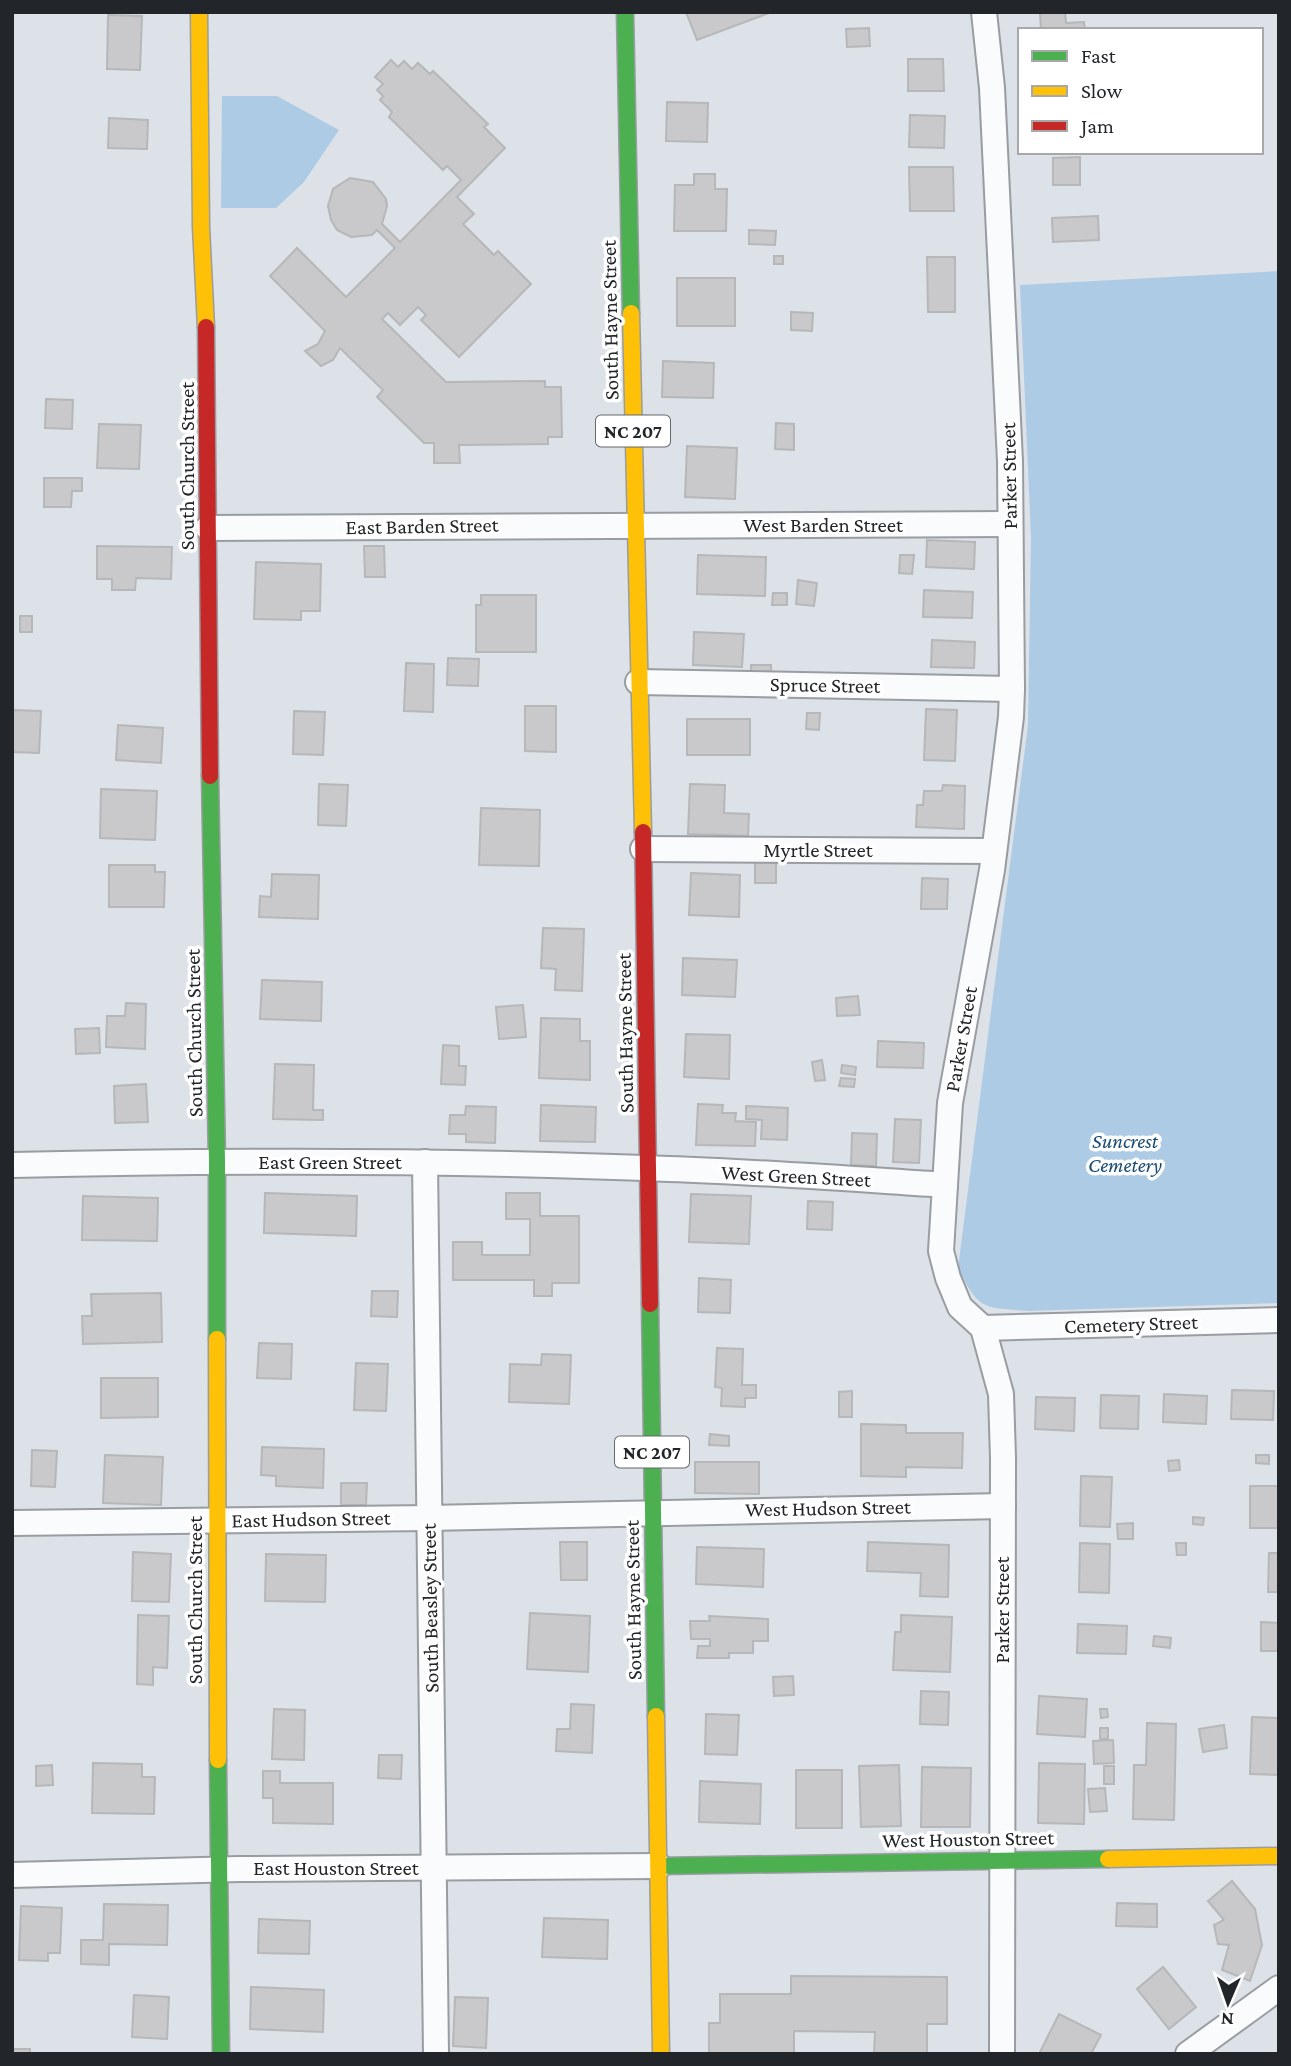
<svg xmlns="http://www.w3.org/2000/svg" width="1291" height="2066" font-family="'Crimson Pro',serif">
<rect width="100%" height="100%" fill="#dce2e8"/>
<g fill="#aecbe6">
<path d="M222 96H277L339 130 304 182 276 208H221Z"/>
<path d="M1279 271V1303L1028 1311C983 1307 979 1311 958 1268L1028 725 1031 538 1020 285Z"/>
</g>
<g fill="#c9c9cb" stroke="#b6b7b9" stroke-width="2">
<path d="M686 12H769V13L697 40Z"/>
<path d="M1040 12H1065L1066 23 1084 22 1085 30H1041Z"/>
<path d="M108 15 142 16 140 70 107 69Z"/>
<path d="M869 28 870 46 847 47 846 29Z"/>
<path d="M908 59H943L944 91H908Z"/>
<path d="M391 60 398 67 404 61 412 69 418 63 430 74 433 71 488 124 484 127 505 148 457 197 474 214 463 224 494 255 498 251 531 284 459 357 421 320 426 315 418 307 400 325 388 313 382 319 446 382 545 381V387H561L562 437H548V444L459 445 460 463H434V443H424L377 397 383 390 340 348 333 360 321 366 305 351 318 344 325 331 270 276 297 248 346 297 395 248 377 230 372 235 351 237 337 230 331 220 328 206 333 189 350 178 373 182 386 199 387 206 382 224 400 242 461 180 447 166 443 170 389 117 392 112 380 100 383 96 377 90 383 84 375 77Z"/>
<path d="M667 102 708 103 707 142 666 141Z"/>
<path d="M910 115 945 116 944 148 909 147Z"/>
<path d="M109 118 148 120 147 149 108 148Z"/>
<path d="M1080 157V185H1053V158Z"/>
<path d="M909 167H953L954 211H910Z"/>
<path d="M694 174H715V189H727L726 231H674L675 185H694Z"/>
<path d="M1098 216 1099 240 1053 242 1052 218Z"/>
<path d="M749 230 776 231 775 245 749 244Z"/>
<rect x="774" y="256" width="9" height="8"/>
<path d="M927 257H955V312H928Z"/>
<rect x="677" y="278" width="58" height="48"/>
<path d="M791 312 813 313 812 331 791 330Z"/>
<path d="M663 361 714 363 713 398 662 397Z"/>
<path d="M46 399 73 400 72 429 45 428Z"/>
<path d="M776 423 794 424V450L775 449Z"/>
<path d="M99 424 141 425 139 469 97 468Z"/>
<path d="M687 446 737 448 735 499 685 497Z"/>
<path d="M44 478H82V491H72L71 507H44Z"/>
<path d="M927 540 975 542 974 569 926 567Z"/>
<path d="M97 546 172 547 171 579 136 578 135 590H112V579H97Z"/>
<path d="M364 546H384L385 577H365Z"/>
<path d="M698 555 766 557 765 596 697 594Z"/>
<path d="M900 555H914L912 574 899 573Z"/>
<path d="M256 562 321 564 320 611H301V620L254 619Z"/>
<path d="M798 580 817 583 814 606 796 604Z"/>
<path d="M924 590 973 592 972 618 923 617Z"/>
<path d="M773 593H787V605H772Z"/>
<path d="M481 595H536V652H476V605H481Z"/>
<rect x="20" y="616" width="12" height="16"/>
<path d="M694 632 744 634 742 667 693 665Z"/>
<path d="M932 640 975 642 974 668 931 667Z"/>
<path d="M448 658 479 659 478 686 447 685Z"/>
<path d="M406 663 434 664 433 712 404 711Z"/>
<rect x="751" y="665" width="20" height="12"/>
<path d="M525 706H556V752L525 751Z"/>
<path d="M926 709 957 710 955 761 924 760Z"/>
<path d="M12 710 41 711 39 753 12 752Z"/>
<path d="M294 711 325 712 323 755 293 754Z"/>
<path d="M807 713H820L819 730 806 729Z"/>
<rect x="687" y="719" width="63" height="36"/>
<path d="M118 725 163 728 161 763 116 760Z"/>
<path d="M319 784 348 785 346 826 318 825Z"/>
<path d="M690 784 725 785 724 813 749 814 748 836 688 834Z"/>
<path d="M943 785 965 786 964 829 916 827 917 805H923L924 791H942Z"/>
<path d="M101 789 157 791 155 840 100 838Z"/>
<path d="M481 808 540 810 539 866 479 865Z"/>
<rect x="755" y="862" width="21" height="21"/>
<path d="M109 865H155V872H165L164 907H109Z"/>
<path d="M691 873 740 875 739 917 689 915Z"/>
<path d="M272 874 319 875 318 919 259 917 260 896 271 897Z"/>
<path d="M922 878 948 879 947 909H921Z"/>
<path d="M543 928 584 929 582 991 555 990 556 969 541 968Z"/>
<path d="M683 958 737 960 735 997 682 995Z"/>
<path d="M262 980 322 982 321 1021 260 1019Z"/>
<path d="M858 996 860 1015 837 1016 836 998Z"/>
<path d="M126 1003 146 1004 145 1049 106 1047 107 1016H125Z"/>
<path d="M523 1005 526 1037 499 1039 496 1007Z"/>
<path d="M541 1018 580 1019V1041H590V1080L539 1078Z"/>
<path d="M99 1028 100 1053 76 1054 75 1029Z"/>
<path d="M686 1034 730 1035 729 1079 684 1077Z"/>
<path d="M878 1041 924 1043 923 1068 877 1067Z"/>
<path d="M443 1045 459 1046V1066H466L465 1085 441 1084Z"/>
<path d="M822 1060 825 1080 815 1081 812 1062Z"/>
<path d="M275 1064 314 1065 313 1110H323V1120L273 1119Z"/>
<path d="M842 1065 856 1067 855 1075 841 1073Z"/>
<path d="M841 1078 855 1079 854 1087 839 1086Z"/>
<path d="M146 1084 148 1122 115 1123 114 1086Z"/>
<path d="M698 1104 723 1105 722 1113H736L735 1121 756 1122 755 1146 696 1145Z"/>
<path d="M541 1105 596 1107 595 1142 540 1141Z"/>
<path d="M466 1106 496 1107 495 1143 466 1142V1134H449L450 1115H465Z"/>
<path d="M746 1106 788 1108 787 1140 761 1139 762 1120 746 1119Z"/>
<path d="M895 1119 921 1120 919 1163 893 1162Z"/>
<path d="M852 1133 877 1134 876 1166 851 1165Z"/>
<path d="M265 1193 357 1196 356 1236 264 1233Z"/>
<path d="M506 1193H540V1216H579V1283H552V1296H534V1280H453V1242H482V1255H530V1219H506Z"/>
<path d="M691 1194 751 1196 749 1244 689 1242Z"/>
<path d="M83 1196 158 1198 157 1241 82 1240Z"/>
<path d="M808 1201 833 1202 832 1230 807 1229Z"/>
<path d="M699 1278 731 1280 730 1313 698 1312Z"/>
<path d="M372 1291H398L397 1317 371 1316Z"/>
<path d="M161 1293 162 1342 83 1344 82 1316H92L91 1294Z"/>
<path d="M259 1343 292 1344 291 1379 257 1378Z"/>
<path d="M717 1348 743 1349 742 1385H756V1398H745V1407L721 1406 722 1388 715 1387Z"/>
<path d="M542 1354 571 1355 569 1404 509 1402 510 1364 541 1365Z"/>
<path d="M356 1363 388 1364 386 1411 354 1410Z"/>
<path d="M101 1378H158V1417L101 1418Z"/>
<path d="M1232 1390 1274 1391 1273 1420 1231 1419Z"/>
<path d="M852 1391V1417H839V1392Z"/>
<path d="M1164 1394 1207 1396 1206 1424 1163 1422Z"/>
<path d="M1101 1395 1139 1396 1138 1429 1100 1428Z"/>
<path d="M1036 1397 1075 1398 1074 1431 1035 1429Z"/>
<path d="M861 1424 906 1425V1433H963L962 1468 906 1467V1477L861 1476Z"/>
<path d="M710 1434 729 1436V1446L709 1445Z"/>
<path d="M262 1447 324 1449 323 1488 276 1486V1476L261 1475Z"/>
<path d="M32 1450 57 1451 55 1487 31 1486Z"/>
<path d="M105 1455 163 1457 161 1505 103 1503Z"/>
<path d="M1256 1455H1269V1464L1256 1463Z"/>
<path d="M1179 1460 1180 1470 1169 1471 1168 1461Z"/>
<path d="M695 1462H759V1494L695 1493Z"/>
<path d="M1081 1476 1112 1477 1110 1527 1080 1526Z"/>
<path d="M341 1483H367L366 1505H341Z"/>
<rect x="1250" y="1486" width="29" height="42"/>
<path d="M1193 1517 1204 1518 1203 1525 1193 1524Z"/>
<path d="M1133 1523V1539H1118L1117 1524Z"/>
<path d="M560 1542H587V1580H561Z"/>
<path d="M868 1542 949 1545 948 1597 920 1596 921 1573 867 1571Z"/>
<path d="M1080 1543 1110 1544 1109 1593 1079 1592Z"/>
<path d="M1176 1543H1186V1555H1177Z"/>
<path d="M697 1547 764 1549 763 1587 696 1584Z"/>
<path d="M133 1552 171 1554 169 1602 132 1601Z"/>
<path d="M1269 1553H1279V1592H1268Z"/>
<path d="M266 1554 326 1555 325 1602 265 1601Z"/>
<path d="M530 1613 590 1616 588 1672 527 1669Z"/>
<path d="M138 1615 169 1616 167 1668 153 1667V1685L137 1684Z"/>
<path d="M901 1615 952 1617 950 1672 893 1670 895 1632H901Z"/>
<path d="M709 1616 768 1619V1641H753V1653H729V1658H697L698 1646H710V1639H691L690 1621H710Z"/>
<path d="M1261 1622 1279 1623V1651H1261Z"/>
<path d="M1078 1624 1127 1626 1126 1654 1077 1653Z"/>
<path d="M1154 1636 1171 1638 1170 1648 1153 1646Z"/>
<path d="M793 1676 794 1695 774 1696 773 1677Z"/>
<path d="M921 1691 949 1692 948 1725 920 1724Z"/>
<path d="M1039 1696 1087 1699 1085 1737 1037 1734Z"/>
<path d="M571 1704 594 1705 592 1753 556 1751 557 1729H570Z"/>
<path d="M274 1709 305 1710 304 1760 272 1759Z"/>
<path d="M1100 1709H1107L1108 1717 1101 1718Z"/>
<path d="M706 1714 739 1715 737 1755 705 1754Z"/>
<path d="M1252 1717 1279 1718V1775L1250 1774Z"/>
<path d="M1147 1723 1176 1724 1174 1820 1133 1819 1134 1765H1146Z"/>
<path d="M1224 1725 1227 1748 1203 1752 1199 1729Z"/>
<rect x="1100" y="1728" width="8" height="11"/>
<path d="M1113 1740 1114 1763 1094 1764 1093 1741Z"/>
<path d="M379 1755H402L401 1779 378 1778Z"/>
<path d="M93 1763 142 1764V1777H155L154 1814 92 1813Z"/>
<path d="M1039 1763 1085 1764 1084 1824 1038 1823Z"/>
<path d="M52 1765 53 1785 36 1786V1766Z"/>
<path d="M899 1765 901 1826 861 1827 859 1766Z"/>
<rect x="1104" y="1766" width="10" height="18"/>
<path d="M922 1767 971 1768 970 1827H921Z"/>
<rect x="796" y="1770" width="46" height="58"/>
<path d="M263 1771H280V1783H333V1824L273 1823V1798H263Z"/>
<path d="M700 1781 761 1784 760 1824 699 1822Z"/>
<path d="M1105 1788 1107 1811 1090 1812 1088 1789Z"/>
<path d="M1232 1881 1255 1909 1262 1945 1250 1981 1222 1970 1229 1945 1218 1944 1214 1925 1224 1920 1208 1901Z"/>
<path d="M1117 1903 1157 1904V1927L1116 1926Z"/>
<path d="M104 1904 168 1905 167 1945 109 1944V1965L81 1964V1940H103Z"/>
<path d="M21 1906 62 1908 60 1953H48V1961L19 1960Z"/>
<path d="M544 1918 608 1920 607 1959 542 1957Z"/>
<path d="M259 1919 310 1921 309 1954 258 1953Z"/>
<path d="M1163 1967 1196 2007 1169 2029 1137 1989Z"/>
<path d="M791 1976 947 1977V2024H927V2054H874L875 2032 794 2031V2054H709V2023H720V1994H791Z"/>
<path d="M251 1987 324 1990 323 2032 250 2029Z"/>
<path d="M134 1995 169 1997 167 2039 132 2037Z"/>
<path d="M455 1997 488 1998 486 2048 453 2046Z"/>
<path d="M1059 2014 1101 2035 1091 2054H1039Z"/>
<rect x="12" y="2049" width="18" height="5"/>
</g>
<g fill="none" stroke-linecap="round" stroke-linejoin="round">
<defs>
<g id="street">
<path d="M984 12 992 88 1010 461 1012 689 1011 717 992 870 950 1103 941 1251 948 1278 960 1307 983 1328 1001 1394 1003 1458 1002 2054"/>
<path d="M208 528 1010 524"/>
<path d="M638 682 1012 689"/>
<path d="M643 849 994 851"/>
<path d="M425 1162 436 2054"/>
<path d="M12 1165C231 1160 451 1160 669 1169 761 1172 853 1179 945 1185"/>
<path d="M983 1328 1279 1320"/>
<path d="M12 1523 429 1518 1003 1506"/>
<path d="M12 1875 239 1869 659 1866"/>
<path d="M1188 2054 1279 1988"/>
</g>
<g id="fast">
<path d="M625 12 631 313"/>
<path d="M210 776 217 1161V1339"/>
<path d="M650 1304 656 1716"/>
<path d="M218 1760 221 2054"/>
<path d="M659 1866 1108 1859"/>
</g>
<g id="slow">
<path d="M199 12 201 227 206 327"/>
<path d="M631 313 643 832"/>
<path d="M217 1339 218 1760"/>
<path d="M656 1716 661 2054"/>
<path d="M1108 1859 1279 1856"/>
</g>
<g id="jam">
<path d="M206 327 210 776"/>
<path d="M643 832 650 1304"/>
</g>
</defs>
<use href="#street" stroke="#999da1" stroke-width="28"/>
<use href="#fast" stroke="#999da1" stroke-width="19"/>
<use href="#slow" stroke="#999da1" stroke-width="19"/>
<use href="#jam" stroke="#999da1" stroke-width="19"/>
<use href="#street" stroke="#fafbfc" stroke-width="24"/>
<use href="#fast" stroke="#4caf50" stroke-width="16"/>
<use href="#slow" stroke="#ffc107" stroke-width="16"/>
<use href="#jam" stroke="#c62828" stroke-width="16"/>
</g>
<g text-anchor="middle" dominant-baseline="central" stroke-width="7" stroke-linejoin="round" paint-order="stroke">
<g fill="#fff" stroke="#64676a" stroke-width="2">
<rect x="596" y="415.5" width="74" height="31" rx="5"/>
<rect x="615" y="1436.5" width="74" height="31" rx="5"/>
</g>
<g font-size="19" font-weight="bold" fill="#22262a">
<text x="633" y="431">NC 207</text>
<text x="652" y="1452">NC 207</text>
</g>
<g font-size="21" fill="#22262a" stroke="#fff">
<text transform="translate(610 320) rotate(-91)">South Hayne Street</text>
<text transform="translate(187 466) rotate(-90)">South Church Street</text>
<text transform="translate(1009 476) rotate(-91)">Parker Street</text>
<text x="823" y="525">West Barden Street</text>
<text transform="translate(422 526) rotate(-1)">East Barden Street</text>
<text transform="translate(825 685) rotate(1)">Spruce Street</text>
<text x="818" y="850">Myrtle Street</text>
<text transform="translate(194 1033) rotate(-91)">South Church Street</text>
<text transform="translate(625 1033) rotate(-91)">South Hayne Street</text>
<text transform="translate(961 1039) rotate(-80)">Parker Street</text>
<text x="330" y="1162">East Green Street</text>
<text transform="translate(796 1176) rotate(3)">West Green Street</text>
<text transform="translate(1131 1324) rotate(-2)">Cemetery Street</text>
<text transform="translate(828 1508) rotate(-1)">West Hudson Street</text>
<text transform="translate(311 1519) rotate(-1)">East Hudson Street</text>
<text transform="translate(195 1600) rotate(-90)">South Church Street</text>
<text transform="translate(633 1600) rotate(-91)">South Hayne Street</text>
<text transform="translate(430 1608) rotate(-91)">South Beasley Street</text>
<text transform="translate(1002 1610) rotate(-90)">Parker Street</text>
<text transform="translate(968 1839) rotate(-1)">West Houston Street</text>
<text x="336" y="1868">East Houston Street</text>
</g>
<g font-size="21" font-style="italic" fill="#194b73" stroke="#fff">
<text x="1125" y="1141">Suncrest<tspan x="1125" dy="24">Cemetery</tspan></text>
</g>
</g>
<rect width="1291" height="2066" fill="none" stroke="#22262a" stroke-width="28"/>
<rect x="1018" y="28" width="245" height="126" fill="#ffffff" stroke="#a7a8aa" stroke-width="2"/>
<rect x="1032" y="51" width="35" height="10" fill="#4caf50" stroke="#a7a8aa" stroke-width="2"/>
<text x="1081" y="63" font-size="21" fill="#22262a">Fast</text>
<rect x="1032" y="86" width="35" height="10" fill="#ffc107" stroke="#a7a8aa" stroke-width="2"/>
<text x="1081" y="98" font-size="21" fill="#22262a">Slow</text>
<rect x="1032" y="121" width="35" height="10" fill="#c62828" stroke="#a7a8aa" stroke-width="2"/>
<text x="1081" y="133" font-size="21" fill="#22262a">Jam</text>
<g transform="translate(1228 2003) rotate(182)" stroke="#ffffff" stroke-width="5" paint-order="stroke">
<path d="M0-5L12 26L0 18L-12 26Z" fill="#22262a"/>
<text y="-10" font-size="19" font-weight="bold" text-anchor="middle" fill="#22262a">N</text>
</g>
</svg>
